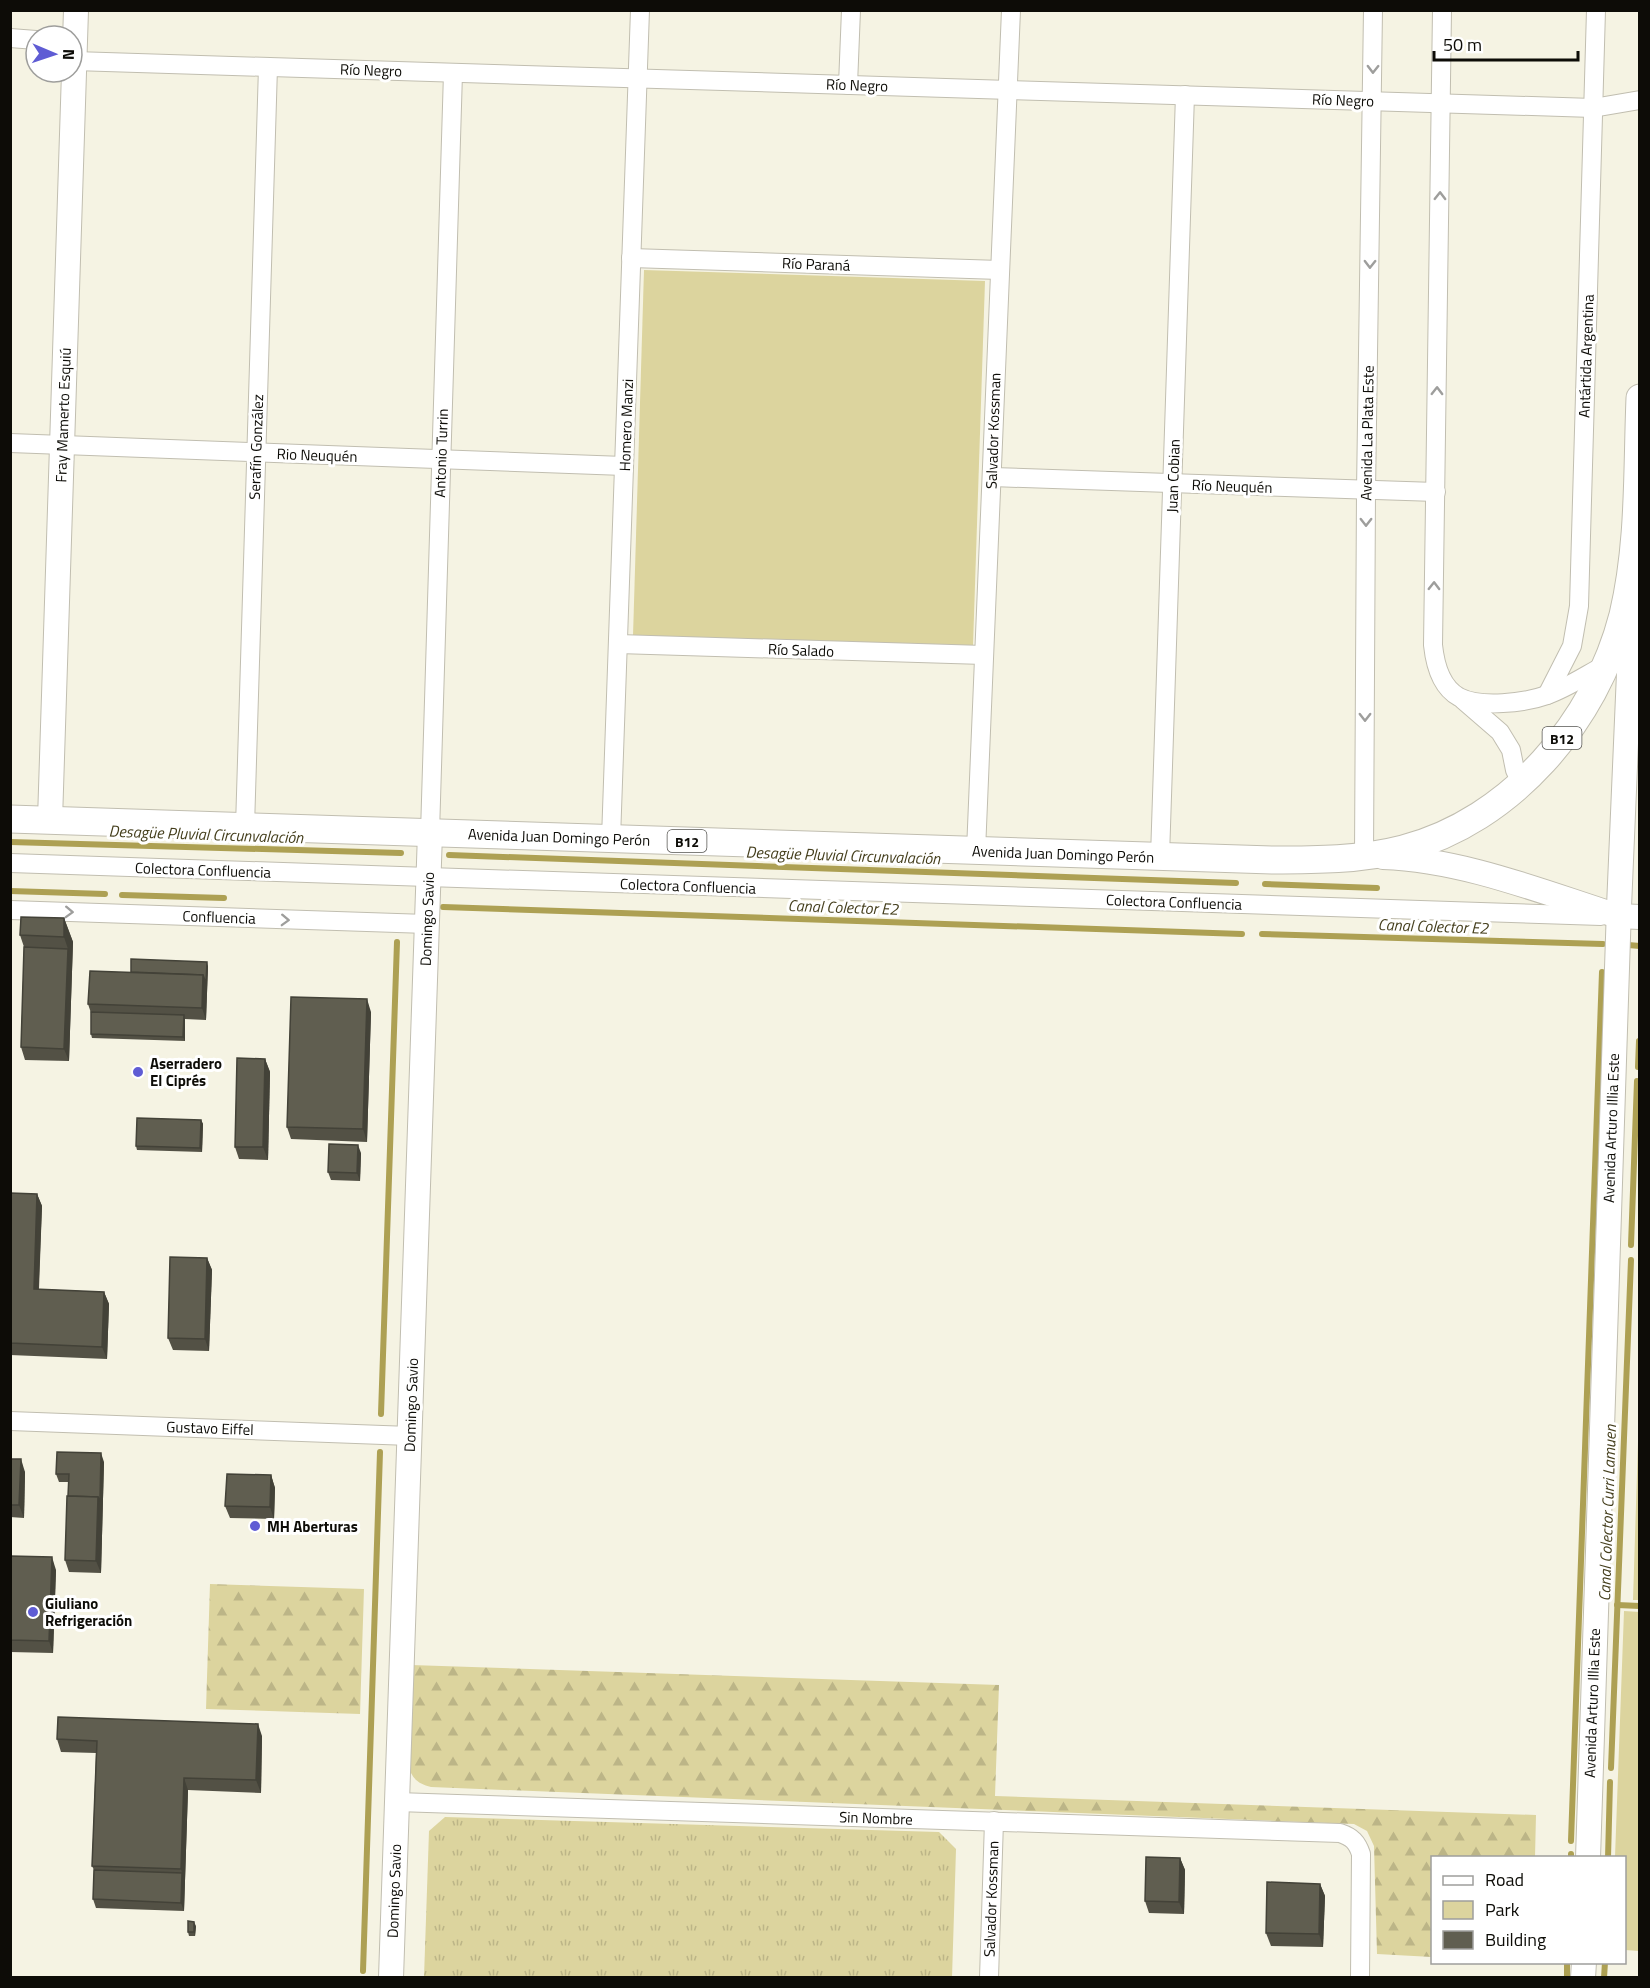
<svg xmlns="http://www.w3.org/2000/svg" width="1650" height="1988" font-family="'Titillium Web',sans-serif">
<defs>
<pattern id="grass-tufts" width="24" height="20" patternUnits="userSpaceOnUse" patternTransform="scale(1.5)"><rect width="24" height="20" fill="#dcd49e"/><path d="M3 7l-1-3M5 7V3M7 7l1-3M15 17l-1-3M17 17v-4M19 17l1-3" fill="none" stroke="#bcb587"/></pattern>
<pattern id="forest-firs" width="22" height="20" patternUnits="userSpaceOnUse" patternTransform="scale(1.5)"><rect width="22" height="20" fill="#dcd49e"/><path d="M5 1l3.5 6h-7zM16 11l3.5 6h-7z" fill="#bcb587"/></pattern>
</defs>
<rect width="100%" height="100%" fill="#f5f3e3"/>
<path fill="url(#grass-tufts)" d="M445 1817 939 1832 956 1849 952 1977H424L429 1831Z"/>
<g fill="url(#forest-firs)">
<path d="M210 1584 364 1589 360 1714 206 1709Z"/>
<path d="M411 1665 999 1685 995 1796 1536 1815 1535 1857 1432 1858V1957L1377 1954 1374 1846 1367 1831 1354 1824 431 1787C418 1784 411 1778 408 1764Z"/>
</g>
<g fill="#dcd49e">
<path d="M644 270 985 281 973 646 633 636Z"/>
<path d="M1639 1410 1640 1600H1633Z"/>
<path d="M1624 1611 1640 1612 1639 1951 1625 1950 1624 1858 1615 1857Z"/>
</g>
<g fill="none" stroke-linecap="round" stroke-linejoin="round">
<g stroke="#ada053" stroke-width="6">
<path d="M10 842 401 853"/>
<path d="M449 855 1236 883"/>
<path d="M1265 884 1377 888"/>
<path d="M10 891 105 894"/>
<path d="M122 895 224 898"/>
<path d="M443 907 1242 934"/>
<path d="M1262 934 1603 944"/>
<path d="M1628 945 1640 946"/>
<path d="M1638 1067 1639 1041"/>
<path d="M1631 1245 1637 1081"/>
<path d="M381 1414 397 942"/>
<path d="M1617 1605 1640 1606"/>
<path d="M1611 1768 1631 1260"/>
<path d="M1571 1841 1602 972"/>
<path d="M1571 1858V1854"/>
<path d="M1608 1858 1610 1782"/>
<path d="M363 1971 380 1452"/>
<path d="M1567 1978V1962"/>
<path d="M1604 1978 1605 1962"/>
</g>
<defs>
<g id="street">
<path d="M1442 10 1433 645C1435 664 1441 687 1459 697 1480 708 1525 703 1547 695 1567 688 1586 675 1605 665"/>
<path d="M10 38 36 40"/>
<path d="M74 61 1593 108 1640 100"/>
<path d="M848 85 851 10"/>
<path d="M631 258 1000 270"/>
<path d="M10 443 624 466"/>
<path d="M992 477 1436 492"/>
<path d="M618 644 984 655"/>
<path d="M1547 695 1572 646 1579 606 1596 10"/>
<path d="M1463 700 1500 732 1511 750 1515 770 1521 783"/>
<path d="M245 827 268 67"/>
<path d="M430 833 453 73"/>
<path d="M611 839 640 10"/>
<path d="M976 851 1011 10"/>
<path d="M1364 856 1366 491 1373 10"/>
<path d="M1160 857 1185 95"/>
<path d="M10 863 1601 916"/>
<path d="M10 910 427 924"/>
<path d="M10 1421 410 1436"/>
<path d="M397 1802 1340 1833C1352 1837 1357 1842 1361 1854L1360 1978"/>
<path d="M989 1978 994 1821"/>
</g>
<g id="secondary">
<path d="M50 820 76 10"/>
<path d="M1383 857C1464 860 1542 892 1618 916L1640 917"/>
<path d="M1588 1858 1619 907 1632 603"/>
<path d="M391 1978 430 833"/>
<path d="M1583 1978 1584 1962"/>
</g>
<path id="primary" d="M10 819 1272 860C1315 860 1361 860 1403 849 1511 821 1596 721 1623 615 1640 544 1637 470 1640 398"/>
</defs>
<use href="#street" stroke="#c1beb0" stroke-width="20"/>
<use href="#secondary" stroke="#c1beb0" stroke-width="26"/>
<use href="#primary" stroke="#c1beb0" stroke-width="29"/>
<use href="#street" stroke="#fff" stroke-width="18"/>
<use href="#secondary" stroke="#fff" stroke-width="24"/>
<use href="#primary" stroke="#fff" stroke-width="27"/>
</g>
<g fill="#535145">
<path d="M64 918 73 942 69 1061 25 1060 21 1047 24 947 20 935Z"/>
<path d="M208 966 206 1020 185 1019V1041L92 1038 91 1034V1013L88 1004 131 972Z"/>
<path d="M371 1012 367 1142 291 1139 287 1127Z"/>
<path d="M265 1059 270 1072 268 1160 239 1159 235 1147Z"/>
<path d="M201 1120 203 1124 202 1152 137 1150 136 1146Z"/>
<path d="M361 1153 360 1181 331 1180 328 1172Z"/>
<path d="M10 1193 37 1194 42 1206 39 1289 104 1292 109 1304 107 1359 10 1355Z"/>
<path d="M207 1258 212 1270 209 1351 173 1350 168 1338Z"/>
<path d="M10 1459 25 1472 24 1518 10 1517Z"/>
<path d="M104 1462 101 1573 69 1572 65 1560 69 1482H59L56 1474Z"/>
<path d="M271 1475 275 1488 274 1519 230 1518 225 1506Z"/>
<path d="M10 1556 56 1570 53 1653 10 1652Z"/>
<path d="M262 1736 261 1793 188 1790 184 1911 96 1908 93 1899 94 1870 92 1866 96 1753 61 1752 57 1739Z"/>
<path d="M1180 1858 1185 1870 1184 1914 1149 1913 1145 1901Z"/>
<path d="M1320 1884 1325 1896 1323 1947 1271 1946 1266 1933Z"/>
<path d="M196 1926 195 1936H189L188 1932Z"/>
</g>
<g fill="#434238">
<path d="M64 918 73 942 69 1061 64 1049 68 949 64 937Z"/>
<path d="M207 962 208 966 206 1020 202 1008 203 975Z"/>
<path d="M367 999 371 1012 367 1142 363 1129Z"/>
<path d="M184 1015 185 1020V1041L183 1037Z"/>
<path d="M265 1059 270 1072 268 1160 263 1147Z"/>
<path d="M201 1120 203 1124 202 1152 200 1148Z"/>
<path d="M358 1145 361 1153 360 1181 357 1173Z"/>
<path d="M37 1194 42 1206 38 1302 34 1289Z"/>
<path d="M207 1258 212 1270 209 1351 205 1339Z"/>
<path d="M104 1292 109 1304 107 1359 102 1347Z"/>
<path d="M101 1453 104 1462 101 1573 96 1561 98 1497Z"/>
<path d="M21 1459 25 1472 24 1518 19 1505Z"/>
<path d="M271 1475 275 1488 274 1519 270 1507Z"/>
<path d="M52 1557 56 1570 53 1653 49 1641Z"/>
<path d="M258 1724 262 1736 261 1793 256 1780Z"/>
<path d="M184 1778 188 1790 184 1911 181 1903 182 1873 181 1869Z"/>
<path d="M1180 1858 1185 1870 1184 1914 1179 1902Z"/>
<path d="M1320 1884 1325 1896 1323 1947 1319 1934Z"/>
<path d="M194 1922 196 1926 195 1936 194 1932Z"/>
</g>
<g fill="#605e50" stroke="#434238" stroke-width="1.5">
<path d="M21 917 64 918V937L20 935Z"/>
<path d="M24 947 68 949 64 1049 21 1047Z"/>
<path d="M131 959 207 962 206 983 203 975 131 972Z"/>
<path d="M90 971 203 975 202 1008 88 1004Z"/>
<path d="M291 997 367 999 363 1129 287 1127Z"/>
<path d="M91 1012 184 1015 183 1037 91 1034Z"/>
<path d="M237 1058 265 1059 263 1147H235Z"/>
<path d="M137 1118 201 1120 200 1148 136 1146Z"/>
<path d="M329 1144 358 1145 357 1173 328 1172Z"/>
<path d="M10 1193 37 1194 34 1289 104 1292 102 1347 10 1343Z"/>
<path d="M170 1257 207 1258 205 1339 168 1338Z"/>
<path d="M57 1452 101 1453 100 1501 98 1497 68 1496 69 1474H56Z"/>
<path d="M10 1459H21L19 1505H10Z"/>
<path d="M227 1474 271 1475 270 1507 225 1506Z"/>
<path d="M67 1496 98 1497 96 1561 65 1560Z"/>
<path d="M10 1556 52 1557 49 1641 10 1640Z"/>
<path d="M58 1717 258 1724 256 1780 184 1778 181 1869 92 1866 97 1741 57 1739Z"/>
<path d="M1146 1857 1180 1858 1179 1902 1145 1901Z"/>
<path d="M94 1870 182 1873 181 1903 93 1899Z"/>
<path d="M1267 1882 1320 1884 1319 1934 1266 1933Z"/>
<path d="M188 1921 194 1922V1932H188Z"/>
</g>
<defs><path id="oneway-chevron" d="M-2-3.5L2.5 0L-2 3.5" fill="none" stroke-width="1.6" stroke-linecap="round" stroke-linejoin="round" transform="scale(1.5)"/></defs>
<g stroke="#9e9e9c">
<use href="#oneway-chevron" transform="translate(1373 69) rotate(91)"/>
<use href="#oneway-chevron" transform="translate(1440 196) rotate(-89)"/>
<use href="#oneway-chevron" transform="translate(1370 264) rotate(91)"/>
<use href="#oneway-chevron" transform="translate(1437 391) rotate(-89)"/>
<use href="#oneway-chevron" transform="translate(1366 522) rotate(90)"/>
<use href="#oneway-chevron" transform="translate(1434 586) rotate(-89)"/>
<use href="#oneway-chevron" transform="translate(1365 717) rotate(90)"/>
<use href="#oneway-chevron" transform="translate(69 912) rotate(2)"/>
<use href="#oneway-chevron" transform="translate(285 920) rotate(2)"/>
</g>
<g fill="#5f5cd4" stroke="#fff" stroke-width="2">
<circle cx="138" cy="1072" r="6"/>
<circle cx="255" cy="1526" r="6"/>
<circle cx="33" cy="1612" r="6"/>
</g>
<g text-anchor="middle" dominant-baseline="central" stroke-width="6" stroke-linejoin="round" paint-order="stroke">
<g fill="#fff" stroke="#565551" stroke-width="1.5">
<rect x="1542.5" y="727" width="39" height="22" rx="4.5"/>
<rect x="667.5" y="830" width="39" height="22" rx="4.5"/>
</g>
<g font-size="14" font-weight="bold" fill="#0d0c07">
<text x="1562" y="738">B12</text>
<text x="687" y="841">B12</text>
</g>
<g font-size="15" fill="#0d0c07" stroke="#fff">
<text transform="translate(371 70) rotate(2)">Río Negro</text>
<text transform="translate(857 85) rotate(2)">Río Negro</text>
<text transform="translate(1343 100) rotate(2)">Río Negro</text>
<text transform="translate(816 264) rotate(2)">Río Paraná</text>
<text transform="translate(1586 356) rotate(-88)">Antártida Argentina</text>
<text transform="translate(63 415) rotate(-88)">Fray Mamerto Esquiú</text>
<text transform="translate(626 425) rotate(-88)">Homero Manzi</text>
<text transform="translate(993 431) rotate(-88)">Salvador Kossman</text>
<text transform="translate(1367 433) rotate(-89)">Avenida La Plata Este</text>
<text transform="translate(256 447) rotate(-88)">Serafín González</text>
<text transform="translate(441 453) rotate(-88)">Antonio Turrin</text>
<text transform="translate(317 455) rotate(2)">Rio Neuquén</text>
<text transform="translate(1173 476) rotate(-88)">Juan Cobian</text>
<text transform="translate(1232 486) rotate(2)">Río Neuquén</text>
<text transform="translate(801 650) rotate(2)">Río Salado</text>
<text transform="translate(559 837) rotate(2)">Avenida Juan Domingo Perón</text>
<text transform="translate(1063 854) rotate(2)">Avenida Juan Domingo Perón</text>
<text transform="translate(203 870) rotate(2)">Colectora Confluencia</text>
<text transform="translate(688 886) rotate(2)">Colectora Confluencia</text>
<text transform="translate(1174 902) rotate(2)">Colectora Confluencia</text>
<text transform="translate(219 917) rotate(2)">Confluencia</text>
<text transform="translate(427 919) rotate(-88)">Domingo Savio</text>
<text transform="translate(1611 1128) rotate(-88)">Avenida Arturo Illia Este</text>
<text transform="translate(411 1405) rotate(-88)">Domingo Savio</text>
<text transform="translate(210 1428) rotate(2)">Gustavo Eiffel</text>
<text transform="translate(1592 1703) rotate(-88)">Avenida Arturo Illia Este</text>
<text transform="translate(876 1818) rotate(2)">Sin Nombre</text>
<text transform="translate(394 1891) rotate(-88)">Domingo Savio</text>
<text transform="translate(991 1899) rotate(-88)">Salvador Kossman</text>
</g>
<g font-size="15" font-weight="bold" fill="#0d0c07" stroke="#fff" text-anchor="start">
<text x="150" y="1063">Aserradero<tspan x="150" dy="17">El Ciprés</tspan></text>
<text x="267" y="1526">MH Aberturas</text>
<text x="45" y="1603">Giuliano<tspan x="45" dy="17">Refrigeración</tspan></text>
</g>
<g font-size="16" font-style="italic" fill="#443e1c" stroke="#fff">
<text transform="translate(206 834) rotate(2)">Desagüe Pluvial Circunvalación</text>
<text transform="translate(843 855) rotate(2)">Desagüe Pluvial Circunvalación</text>
<text transform="translate(843 907) rotate(2)">Canal Colector E2</text>
<text transform="translate(1433 926) rotate(2)">Canal Colector E2</text>
<text transform="translate(1607 1513) rotate(-88)">Canal Colector Curri Lamuen</text>
</g>
</g>
<rect width="1650" height="1988" fill="none" stroke="#0d0c07" stroke-width="24"/>
<rect x="1431" y="1856" width="195" height="108" fill="#ffffff" stroke="#9e9e9c" stroke-width="1.5"/>
<rect x="1443" y="1876" width="30" height="9" fill="#ffffff" stroke="#9e9e9c" stroke-width="1.5"/>
<text x="1485" y="1886" font-size="18" fill="#0d0c07">Road</text>
<rect x="1443" y="1901" width="30" height="18" fill="#dcd49e" stroke="#9e9e9c" stroke-width="1.5"/>
<text x="1485" y="1916" font-size="18" fill="#0d0c07">Park</text>
<rect x="1443" y="1931" width="30" height="18" fill="#605e50" stroke="#9e9e9c" stroke-width="1.5"/>
<text x="1485" y="1946" font-size="18" fill="#0d0c07">Building</text>
<g transform="translate(54 54) rotate(92)"><circle r="28" fill="#ffffff" stroke="#9e9e9c" stroke-width="1.5"/>
<path d="M0-4.5L10 22L0 15L-10 22Z" fill="#5f5cd4"/>
<text y="-9" font-size="16" font-weight="bold" text-anchor="middle" fill="#0d0c07">N</text>
</g>
<path d="M1434 51v9h144v-9" fill="none" stroke="#0d0c07" stroke-width="3"/>
<text x="1443" y="51" font-size="18" fill="#0d0c07" stroke="#ffffff" stroke-width="4.5" paint-order="stroke">50 m</text>
</svg>
